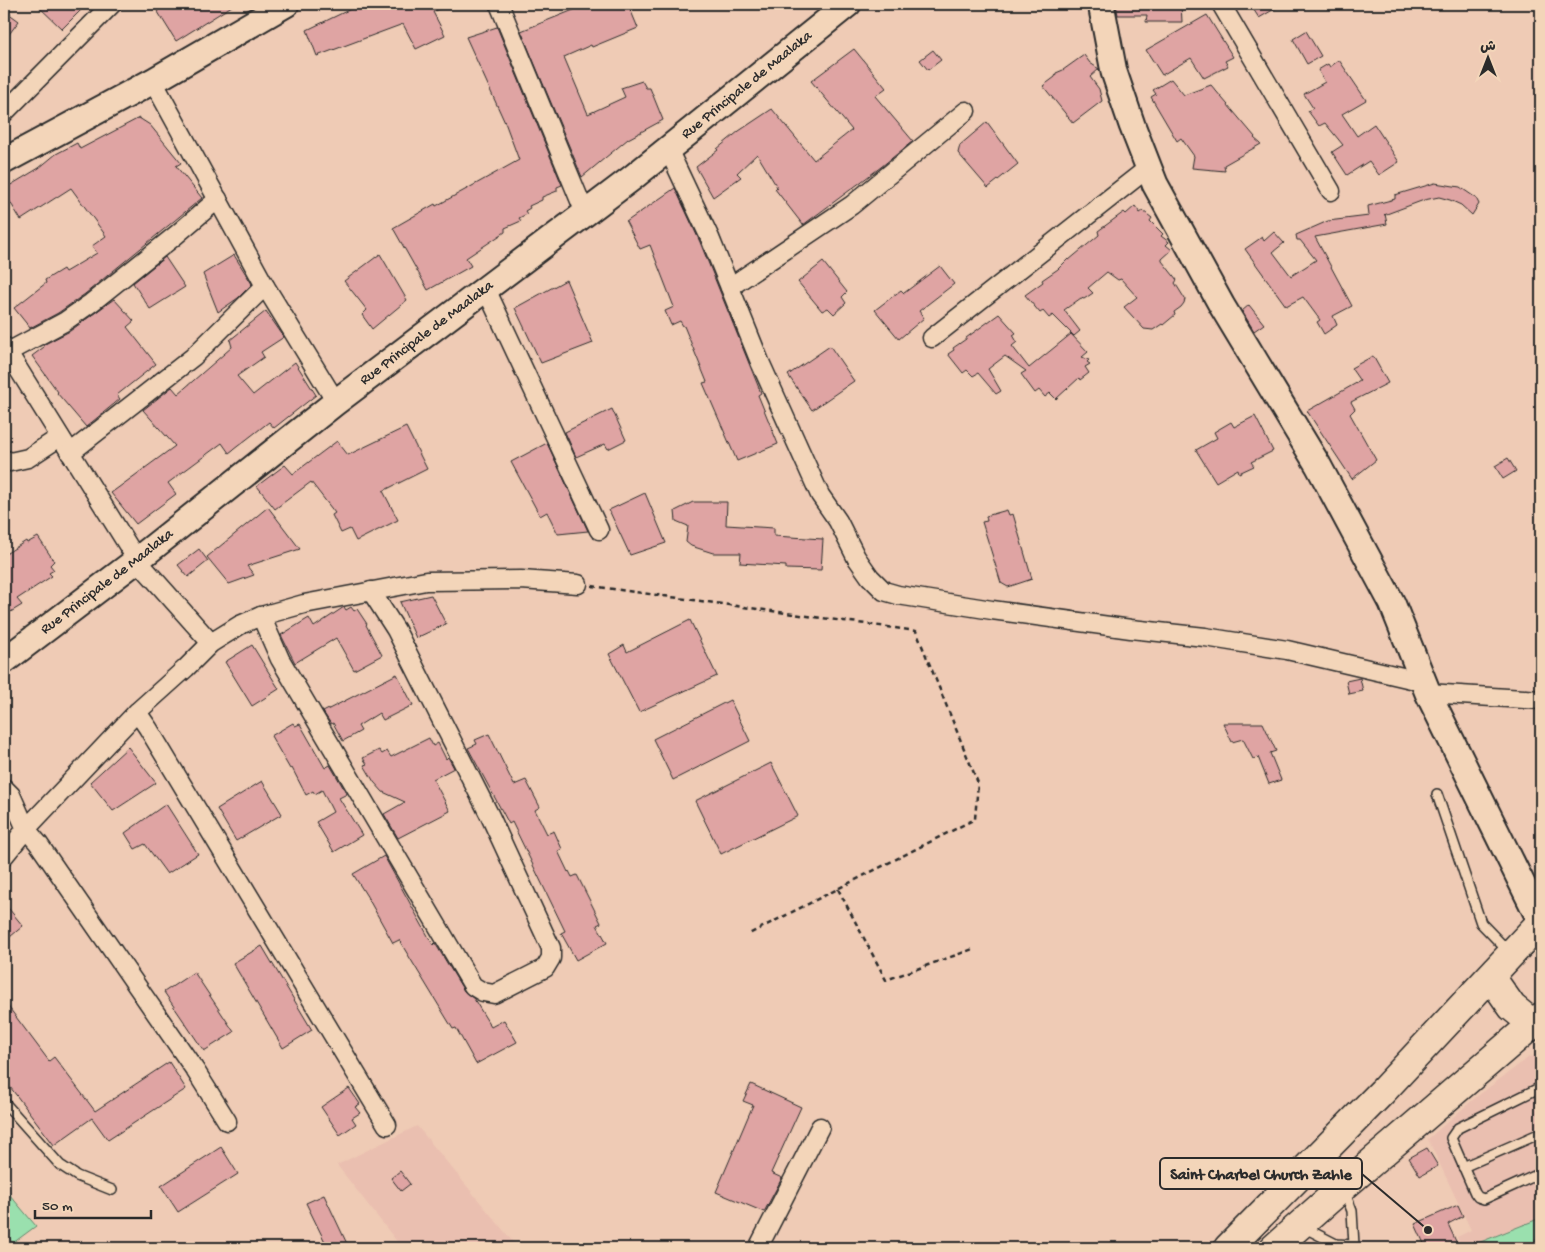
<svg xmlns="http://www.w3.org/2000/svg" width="1545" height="1252" font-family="'Gochi Hand','Playpen Sans Arabic',sans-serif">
<rect width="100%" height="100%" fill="#efcbb5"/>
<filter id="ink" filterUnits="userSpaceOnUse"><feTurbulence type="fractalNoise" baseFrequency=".02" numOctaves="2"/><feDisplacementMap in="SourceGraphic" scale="10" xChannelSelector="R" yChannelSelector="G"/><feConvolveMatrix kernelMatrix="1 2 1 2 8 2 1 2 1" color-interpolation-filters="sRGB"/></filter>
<g filter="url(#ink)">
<g fill="#eabfb0">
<path d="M1541 1054V1248H1462L1457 1237 1471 1230 1428 1139 1475 1098 1529 1057Z"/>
<path d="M417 1126 518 1248H402L337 1165Z"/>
</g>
<g fill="#9ae0ae" stroke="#62866c">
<path d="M4 1188 36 1226 13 1243 4 1232Z"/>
<path d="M1538 1219 1541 1226V1234L1535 1239 1537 1248 1468 1247Z"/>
</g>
<g fill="#dfa4a3" stroke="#2b2b2b">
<path d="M36 4H87L62 29Z"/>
<path d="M153 4H235L176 41Z"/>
<path d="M361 4H450L433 12 445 35 416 49 403 24 317 56 307 30Z"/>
<path d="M574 4H628L638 28 592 47 591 45 564 57 588 114 625 97 621 88 642 81 646 88H650L663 120 628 139 582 177 521 31 576 9Z"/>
<path d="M1116 4H1181L1182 22H1146L1147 15H1118Z"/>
<path d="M1250 4H1283L1259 18Z"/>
<path d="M4 10 19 21 4 41Z"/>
<path d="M1207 15 1233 57 1225 61 1228 66 1204 78 1191 58 1162 75 1146 50Z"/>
<path d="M497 27 562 185 557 187V191L542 197V200L529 206 530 208 525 211 527 214 519 218 521 221 505 228V232L466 258 471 266 428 290 393 228 435 204 436 206 519 160 506 125 466 37Z"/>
<path d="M1306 31 1321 56 1307 64 1293 39Z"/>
<path d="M854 49 886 88 875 96 913 141 881 167 803 225 775 189 777 187 757 154 737 173 741 177 713 197 696 167 718 150 717 149 739 131 772 109 814 160 852 130 811 81Z"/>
<path d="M933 50 941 60 928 70 920 60Z"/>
<path d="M1084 55 1090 63 1099 69 1090 77 1099 89 1102 101 1073 123 1043 86 1055 77 1056 73 1063 70Z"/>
<path d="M1339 60 1366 100 1342 114 1357 136 1374 124 1399 162 1379 175 1369 161 1347 175 1332 152 1343 145 1325 123 1319 126 1308 111 1313 108 1304 94 1325 82 1318 70 1328 64 1330 67Z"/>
<path d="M1171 79 1184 95 1211 85 1255 137 1254 138 1261 144 1224 165 1225 171 1192 168 1194 156 1181 138 1177 141 1151 97 1156 94 1153 90Z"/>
<path d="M139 118 150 125 181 163 176 166 202 198 85 294 58 313 30 328 14 308 46 283 45 280 63 269 65 272 97 253 92 246 106 236 71 188 21 220 4 192V189L39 168 56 154 77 143 80 149Z"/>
<path d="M987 122 1018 164 988 188 958 153 960 145Z"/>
<path d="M1435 183 1460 187 1476 198 1479 204 1472 215 1461 205 1450 200 1439 197 1424 200 1384 215 1385 214 1387 224 1315 237 1352 306 1333 316 1337 325 1324 334 1317 322 1320 320 1303 297 1286 306 1245 249 1262 237 1264 241 1274 232 1284 243 1273 252 1291 276 1316 260 1300 240H1297L1296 235 1328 221 1369 216 1368 206 1395 199V195Z"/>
<path d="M675 188 700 242 761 393 758 395 778 444 737 461 703 383 707 382 684 326H683L680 321 671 325 665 311 674 307 650 245 640 249 626 222Z"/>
<path d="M1135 206 1140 213 1143 211 1152 218 1150 221 1163 234 1161 236 1169 242 1166 245 1172 250 1162 259V261L1177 280 1175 283 1185 299 1184 303 1181 307 1174 312 1175 315 1163 325 1162 324 1153 330 1144 329 1124 307 1137 297 1121 279 1118 280 1107 272 1088 288 1093 293 1084 299 1081 298 1064 310 1080 331 1074 336 1053 315 1049 318 1043 311 1040 313 1025 295 1043 282 1042 280 1058 269 1068 259 1069 260 1099 235 1098 231 1124 212 1126 214Z"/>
<path d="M380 254 407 300 372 329 362 315 367 310 344 281Z"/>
<path d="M234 255 252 284 238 298 218 312 203 274Z"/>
<path d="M165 257 185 287 150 309 133 283Z"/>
<path d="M823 262 847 292 842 297 846 303 834 314 828 308 822 311 798 282Z"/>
<path d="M940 266 954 284 919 311 924 318 899 339 875 310 901 290 904 293Z"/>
<path d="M566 280 593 343 541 363 515 308Z"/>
<path d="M114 299 134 321 127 327 156 364 117 395 120 399 86 427 57 393 58 392 32 356 44 347 43 345 70 331Z"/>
<path d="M1249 305 1264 324 1254 331 1242 311Z"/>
<path d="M266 311 284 337 261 352 264 357 237 376 253 395 295 362 316 395 274 428 269 422 229 453 222 443 168 483 176 494 136 524 111 493 175 446 143 410 172 387 178 394 232 347 230 340Z"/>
<path d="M999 314 1016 333 1013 335 1017 342 1012 346 1029 368 1071 334 1088 352 1082 357 1089 360 1087 362 1090 364 1085 367 1089 373 1080 380 1079 378 1056 399 1050 393 1045 397 1039 390 1035 393 1021 374 1026 371 1005 356 988 369 1001 391 996 394 978 373 973 376 967 370 963 373 948 354 954 350 953 348 966 339V338Z"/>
<path d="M830 346 854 381 812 410 788 375Z"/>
<path d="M1373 356 1388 383 1351 402 1355 409 1350 414 1376 460 1352 479 1307 411 1360 381 1351 368Z"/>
<path d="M612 409 626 440 608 449 605 444 576 457 565 432Z"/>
<path d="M1255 416 1273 451 1251 462 1254 466 1239 473 1238 469 1216 482 1196 450 1217 438 1214 432 1231 422 1234 427Z"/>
<path d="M406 427 427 469 383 491 398 520 356 541 350 529 341 533 332 515 335 513 311 482 275 509 257 486 285 465 293 474 337 441 348 455Z"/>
<path d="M547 443 588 531 558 534 547 512 540 516 511 462Z"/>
<path d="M1508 458 1516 471 1503 479 1495 466Z"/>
<path d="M645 493 666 543 630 555 609 510Z"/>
<path d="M693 502H727L726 525 774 528V536L823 539 821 570 786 569V566L740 563 741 553H713L691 546 686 542 688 526 676 521 675 511Z"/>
<path d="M268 507 300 549 247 566 254 575 229 584 207 557Z"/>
<path d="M1007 510 1009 515 1013 514 1032 579 1008 587 1001 583 982 522 987 521 986 516Z"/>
<path d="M38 537 54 561 50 565 54 570 49 573 52 576 17 599 22 605 4 616V555L26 541 27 543Z"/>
<path d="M199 549 208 561 188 577 178 565Z"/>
<path d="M431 595 446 624 416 638 400 602Z"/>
<path d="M344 607 346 610 351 607 354 611 357 609 367 624 366 625 382 655 354 670 336 638 295 663 281 635 309 618 314 627Z"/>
<path d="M690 620 717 676 639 712 609 654 624 645 627 652Z"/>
<path d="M252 645 279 689 252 706 225 662Z"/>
<path d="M397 674 413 705 383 720 379 713 358 726 361 731 343 741 333 723 331 724 323 712Z"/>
<path d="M1360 678 1363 691 1349 694 1346 681Z"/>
<path d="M730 700 750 741 673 780 653 739Z"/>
<path d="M293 723 295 726 300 724 325 768 330 765 347 794 339 798 362 835 334 852 316 822 333 812 322 790 315 794 313 791 306 795 292 768 290 769 271 736Z"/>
<path d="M1223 723H1263L1276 751 1270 753 1281 780 1269 784 1258 757 1253 759 1243 739 1232 742Z"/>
<path d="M489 734 514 785 526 780 540 807 535 810 547 834 554 831 562 849 558 851 568 872 569 871 572 877 577 875 601 923 597 925 607 943 576 960 561 933 565 931 512 822 509 824 468 748 477 744 475 740Z"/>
<path d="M429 738 433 746 438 743 446 759 448 757 454 768 433 779 450 811 398 838 384 814 405 802 383 792 374 782 364 765 367 764 363 758 379 750 382 754 387 751 391 757Z"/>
<path d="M128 747 156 783 113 811 90 782Z"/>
<path d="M771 763 798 816 721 854 695 801Z"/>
<path d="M262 781 282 814 236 841 217 809Z"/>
<path d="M166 804 198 854 167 874 145 844 135 849 125 833Z"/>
<path d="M384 856 433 945 435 943 464 991 474 999 491 1027 504 1020 517 1042 476 1064 456 1028 453 1029 399 940 393 943 368 898 353 874Z"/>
<path d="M4 903 23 926 4 942Z"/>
<path d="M262 946 312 1030 283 1048 233 963Z"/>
<path d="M194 972 234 1032 204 1051 164 992Z"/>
<path d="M4 1001 49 1061 54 1057 95 1111 169 1062 186 1089 108 1140 92 1118 54 1145 4 1079Z"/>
<path d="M751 1084 801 1107 771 1173 782 1178 764 1212 716 1192 753 1105 743 1101Z"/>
<path d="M349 1088 360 1104 355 1107 360 1113 352 1118 356 1124 340 1135 321 1107Z"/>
<path d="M221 1147 238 1174 178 1212 161 1186Z"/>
<path d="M1427 1148 1438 1166 1420 1176 1409 1158Z"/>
<path d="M400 1171 410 1184 401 1191 391 1178Z"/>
<path d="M324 1195 349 1248H328L306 1203Z"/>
<path d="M1458 1205 1463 1216 1448 1224 1459 1248H1426L1415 1224Z"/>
</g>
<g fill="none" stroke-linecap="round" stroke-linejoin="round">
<defs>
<g id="lane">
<path d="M1437 794 1481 923 1510 953"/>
<path d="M1541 1087 1458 1128 1451 1138 1475 1193 1478 1197 1484 1199 1541 1173"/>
<path d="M4 1102 60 1165 77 1176 112 1190"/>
<path d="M1463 1167 1541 1133"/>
<path d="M1344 1190 1352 1211 1354 1245 1355 1248"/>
<path d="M1303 1227 1336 1244 1354 1245"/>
</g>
<g id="street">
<path d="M499 4 585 213"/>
<path d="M1221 4 1331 191"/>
<path d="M153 81 265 286 336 402"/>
<path d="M4 113 112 4"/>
<path d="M668 149 710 238 760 362 820 495 838 521 856 557 870 577 884 591 898 595 992 610 1131 629 1205 637 1287 650 1424 682"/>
<path d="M730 287 852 205 966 111"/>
<path d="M486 289 599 530"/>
<path d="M932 338 1148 168"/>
<path d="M4 346 137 560 211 643"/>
<path d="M8 352 64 322 91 303 176 235 218 199"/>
<path d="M70 453 193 357 265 286"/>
<path d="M4 459 10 462 28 458 60 437"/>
<path d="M261 616 280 659 473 986 483 992 494 994 545 968 551 958V948L490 816 396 630 371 591"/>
<path d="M1428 693 1541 700"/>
<path d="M137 712 148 728 387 1125"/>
<path d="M4 788 11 795 26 829 38 843 195 1070 227 1121"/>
<path d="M4 856 26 829 137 712 186 668 211 643 240 625 261 616 304 604 426 581 521 580 578 584"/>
<path d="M758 1248 820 1127"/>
</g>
<g id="secondary">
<path d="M1101 4 1114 72 1132 125 1155 184 1222 306 1318 465 1392 603 1428 693 1541 922"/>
<path d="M4 161 153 81 286 4"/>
<path id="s1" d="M4 661 137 560 336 402 632 178 848 4"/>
</g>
<g id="highway">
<path d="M1491 977 1512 1007 1533 1024"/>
<path d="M1228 1248 1382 1092 1541 922"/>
<path d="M1274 1248 1343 1187 1541 1017"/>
</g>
</defs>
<use href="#lane" stroke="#2b2b2b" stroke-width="12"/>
<use href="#street" stroke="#2b2b2b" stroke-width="21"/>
<use href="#secondary" stroke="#2b2b2b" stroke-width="29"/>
<use href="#highway" stroke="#2b2b2b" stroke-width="31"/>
<g stroke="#2b2b2b" stroke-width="2.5" stroke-dasharray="5 4" stroke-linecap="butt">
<path d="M592 586 916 631 978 783 975 819 749 934"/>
<path d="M838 889 886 980 973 949"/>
</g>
<use href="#lane" stroke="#f3d5b9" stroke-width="9"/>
<use href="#street" stroke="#f3d5b9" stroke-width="18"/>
<use href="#secondary" stroke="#f3d5b9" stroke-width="25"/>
<use href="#highway" stroke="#f3d5b9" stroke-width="28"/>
</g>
</g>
<g text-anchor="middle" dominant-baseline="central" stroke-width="5" stroke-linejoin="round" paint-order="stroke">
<g font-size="15" fill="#2b2b2b" stroke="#f3d5b9">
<text stroke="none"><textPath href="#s1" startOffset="940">Rue Principale de Maalaka</textPath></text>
<text stroke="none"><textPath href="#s1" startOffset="535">Rue Principale de Maalaka</textPath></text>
<text stroke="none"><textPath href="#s1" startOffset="130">Rue Principale de Maalaka</textPath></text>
</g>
</g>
<path fill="none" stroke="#2b2b2b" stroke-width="2" d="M1428 1230L1362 1174"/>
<circle fill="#2b2b2b" stroke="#f3d5b9" stroke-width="2" cx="1428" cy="1230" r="5"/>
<rect fill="#f3d5b9" stroke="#2b2b2b" stroke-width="2" x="1160" y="1158" width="202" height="31" rx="5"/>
<g font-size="16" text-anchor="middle" font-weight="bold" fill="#2b2b2b">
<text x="1261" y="1179">Saint Charbel Church Zahle</text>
</g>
<rect width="1545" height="1252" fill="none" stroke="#f3d5b9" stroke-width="20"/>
<rect x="10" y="10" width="1525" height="1232" fill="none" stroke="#2b2b2b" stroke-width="2" filter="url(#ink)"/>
<g transform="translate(1488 58)" stroke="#f3d5b9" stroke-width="4" paint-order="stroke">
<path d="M0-4L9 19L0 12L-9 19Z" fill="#2b2b2b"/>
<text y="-8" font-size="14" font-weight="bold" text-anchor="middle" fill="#2b2b2b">ش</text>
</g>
<path d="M35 1210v8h116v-8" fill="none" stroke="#2b2b2b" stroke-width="2.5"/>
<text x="42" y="1210" font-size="15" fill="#2b2b2b" stroke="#f3d5b9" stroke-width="4" paint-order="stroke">50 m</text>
</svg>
